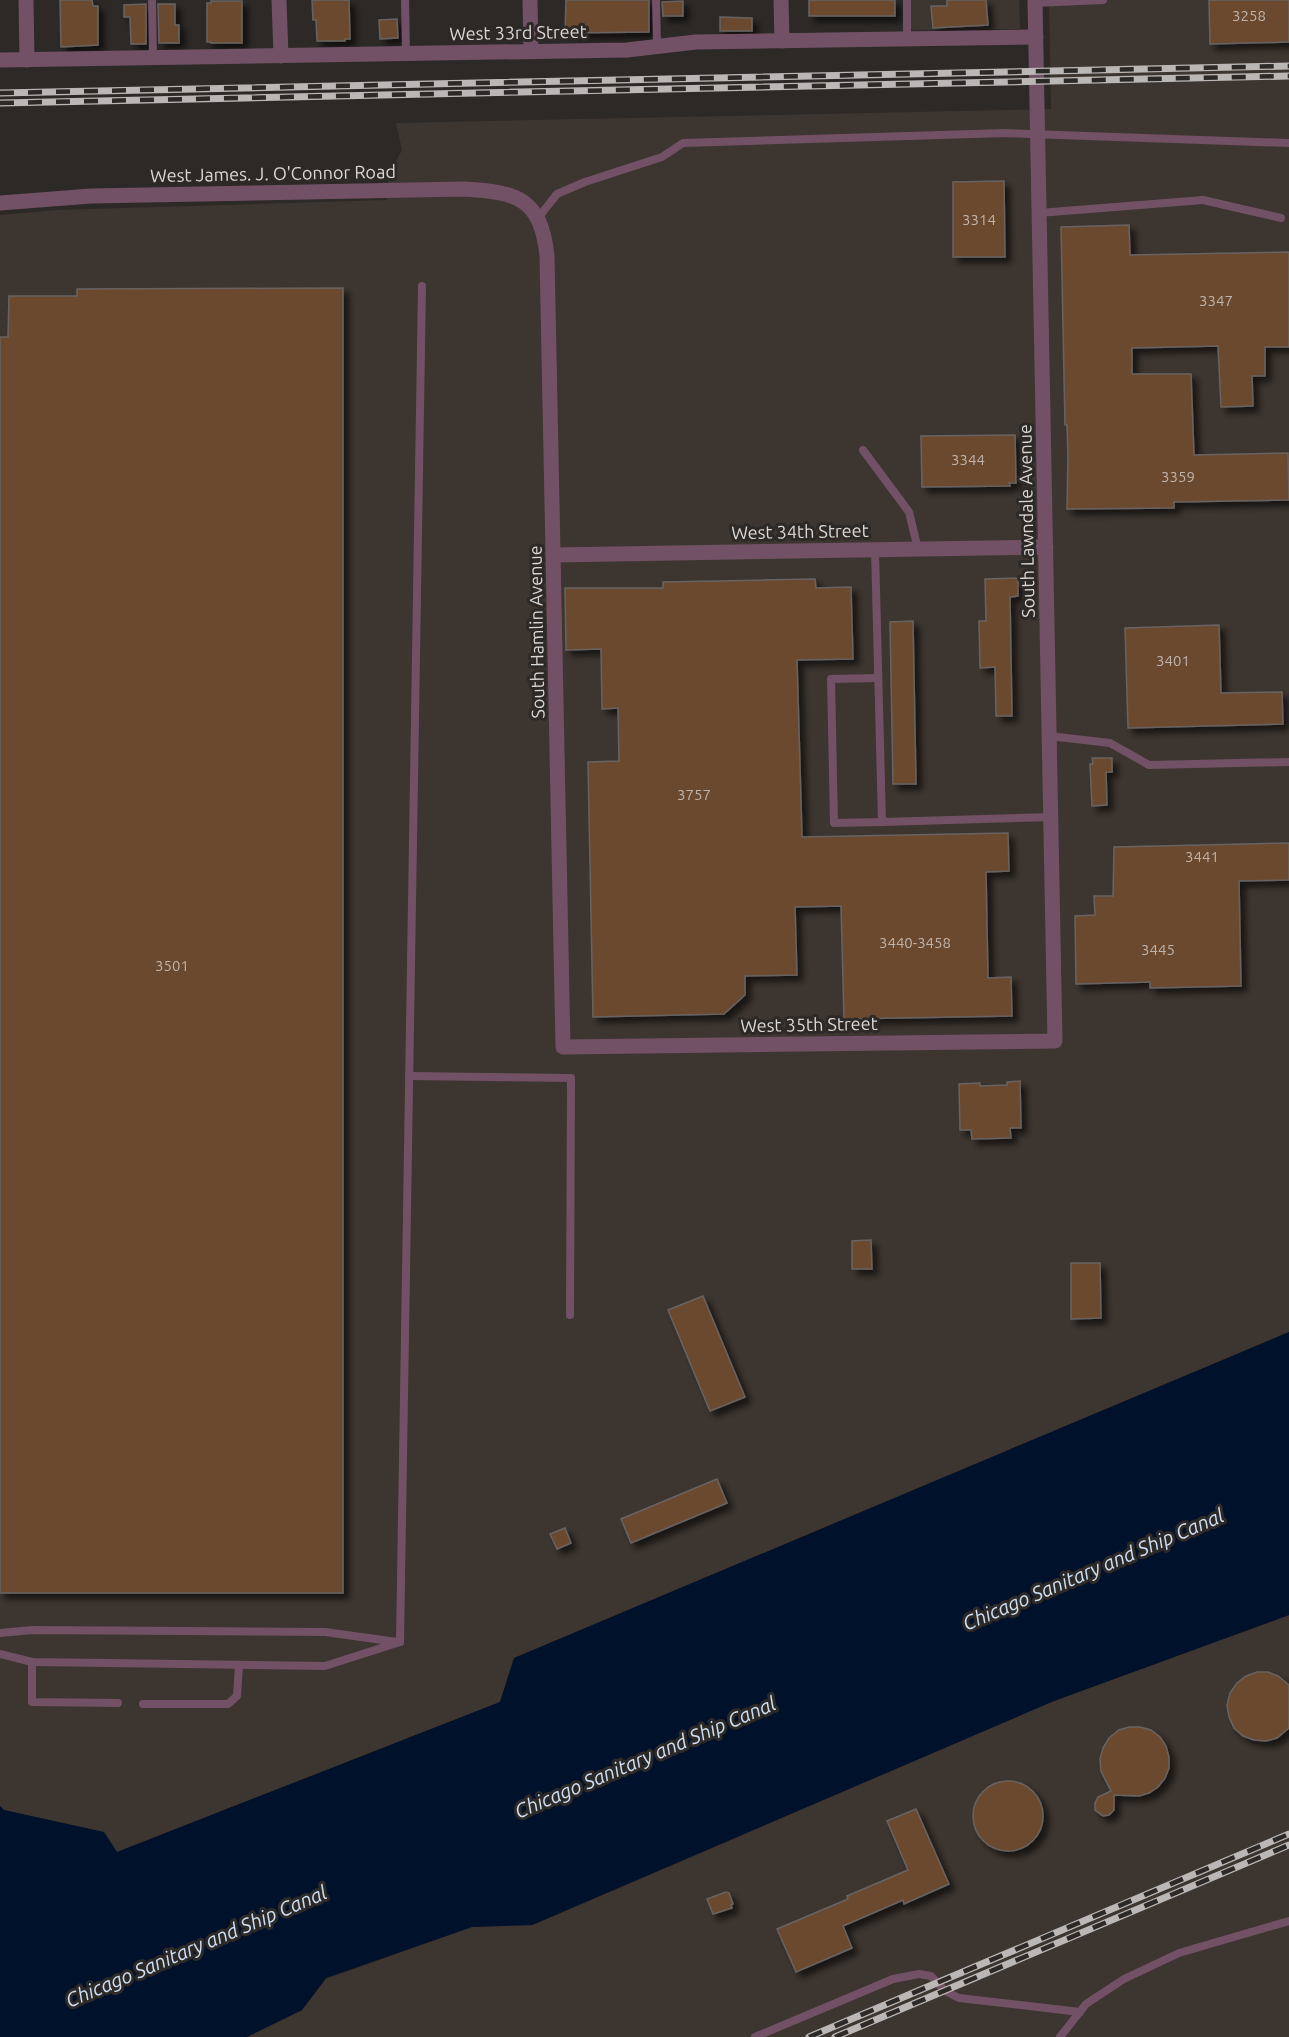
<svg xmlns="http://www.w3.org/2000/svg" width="1289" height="2037" font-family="Ubuntu,sans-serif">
<defs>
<filter id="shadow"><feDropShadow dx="5.5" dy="5.5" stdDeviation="3" flood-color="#0009"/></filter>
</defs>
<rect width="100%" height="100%" fill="#2d2927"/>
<g fill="#3d352f">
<path d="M907 0H1019L1020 29 907 30Z"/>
<path d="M1049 0H1289V1332L515 1658 500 1702 117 1852 103 1832 4 1810 0 1806V215L57 210 387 200 389 174 402 150 396 123 1051 109Z"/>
<path d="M1289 1615V2037H247L302 2010 326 1979 472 1927 533 1925 1054 1701Z"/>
</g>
<path fill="#00112b" d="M1289 1332V1615L1054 1701 532 1925 472 1927 326 1978 302 2010 247 2037H0V1806L4 1810 104 1832 117 1852 500 1702 514 1658Z"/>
<g fill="#6b482f" stroke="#686462" stroke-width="1.5" filter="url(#shadow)">
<path d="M60 0H92L93 6H98V45L61 47Z"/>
<path d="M312 0H349L350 39H345V41H317L316 20H313Z"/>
<path d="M566 0H649V32L565 33Z"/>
<rect x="809" y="0" width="86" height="16"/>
<path d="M947 0H986L988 25 933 28 931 6H947Z"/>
<path d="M1209 0H1289V42L1210 44Z"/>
<path d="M211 1H242V43H211V42H207V3H211Z"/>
<path d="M683 1V16H663L662 2Z"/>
<path d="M146 4V44H131L130 17H124V5Z"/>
<path d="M158 4H175V25H179V43H159Z"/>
<path d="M720 17 752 18V31H720Z"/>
<path d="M397 19 398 38 380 39 379 20Z"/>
<path d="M1004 181 1005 257H953V182Z"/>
<path d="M1129 225 1130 255 1289 252V347H1265V376H1252L1253 406 1221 407 1218 346 1132 348V374H1191L1194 455 1288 453 1289 500 1174 502V508L1067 509 1068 457 1067 425H1065L1061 227Z"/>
<path d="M343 288V1593H0V337H8L9 296H77V289Z"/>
<path d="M1015 435 1016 483H1009L1010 486 922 487 921 436Z"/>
<path d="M1018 578V596L1010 597 1012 716H996L995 667 980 668 979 621H986L985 579Z"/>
<path d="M815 579 816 588 851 587 853 659 797 660 802 837 1008 833 1009 871 986 872 988 978 1011 977 1012 1016 844 1019 841 906 795 907 797 975 745 976V995L724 1014 593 1017 588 762 619 761 618 708 602 709 601 649 566 650 565 588H663V582Z"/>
<path d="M913 621 916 784H893L890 622Z"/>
<path d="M1219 625 1221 693 1282 692 1283 724 1128 728 1125 628Z"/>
<path d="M1092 758H1112V772H1106L1107 805 1092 806 1090 764H1093Z"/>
<path d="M1289 843V880L1239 881 1241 986 1150 988V982L1076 984 1075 916 1095 915 1094 896H1113L1114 847Z"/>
<path d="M1020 1081 1021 1128H1010L1011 1138 972 1139 971 1130H960L959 1084 980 1083V1086L1007 1085V1082Z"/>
<path d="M871 1240 872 1269H852V1241Z"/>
<path d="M1071 1263H1100L1101 1318 1071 1319Z"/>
<path d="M703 1296 745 1397 710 1411 668 1310Z"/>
<path d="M717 1479 727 1503 631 1543 621 1519Z"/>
<path d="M565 1528 571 1543 557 1549 550 1534Z"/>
<path d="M1257 1672H1268L1278 1676 1289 1685V1728L1277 1738 1266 1741 1254 1740 1243 1736 1234 1728 1229 1717 1227 1705 1230 1693 1237 1683 1246 1676Z"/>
<path d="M1129 1727H1140L1151 1730 1160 1737 1166 1746 1169 1757V1768L1165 1778 1158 1787 1149 1793 1139 1796 1114 1795V1810L1109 1815 1103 1816 1095 1810V1803L1098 1797 1111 1791 1101 1771 1100 1759 1103 1748 1109 1738 1119 1730Z"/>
<circle cx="1008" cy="1816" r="35"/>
<path d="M916 1809 949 1884 904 1904 903 1900 843 1926 852 1948 796 1972 777 1929 848 1899 847 1896 908 1870 887 1821Z"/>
<path d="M726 1892 729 1893 733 1904 731 1905 732 1908 713 1914 707 1899Z"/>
</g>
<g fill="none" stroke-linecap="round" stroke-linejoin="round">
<g stroke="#725166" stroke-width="8">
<path d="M152 0 153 58"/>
<path d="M405 0 406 53"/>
<path d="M656 0 657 46"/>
<path d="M907 0V39"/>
<path d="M1035 3 1103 0"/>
<path d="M1039 213 1203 200 1281 218"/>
<path d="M538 218 557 194 585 182 662 157 683 143 1005 133 1289 143"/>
<path d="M863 450 909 512 918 549"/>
<path d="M875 550 882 822 1051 817"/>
<path d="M878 678 831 679 834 823 882 822"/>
<path d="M1049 736 1110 743 1149 765 1289 762"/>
<path d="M409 1076 571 1078 570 1315"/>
<path d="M0 1633 32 1630 325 1632 397 1642"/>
<path d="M400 1642 422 286"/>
<path d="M0 1654 32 1662 325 1666 400 1642"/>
<path d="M32 1662V1702L118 1703"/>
<path d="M143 1704H228L237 1696 239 1665"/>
<path d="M755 2037 893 1979 919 1974 931 1976 945 1991 959 1998 1080 2012"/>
<path d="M1060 2037 1086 2004 1124 1979 1179 1953 1289 1921"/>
</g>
<g stroke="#725166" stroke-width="15">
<path d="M26 0 27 60"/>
<path d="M279 0 281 56"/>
<path d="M530 0 531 51"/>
<path d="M781 0 782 41"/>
<path d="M0 60 627 50 696 42 1036 37"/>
<path d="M0 203 91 196 464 189C517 192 541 198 547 256L563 1047 1055 1041 1035 0"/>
<path d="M554 555 1046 547"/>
</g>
<defs>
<g id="rail">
<path d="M0 93 1289 66"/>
<path d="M0 103 1289 76"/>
<path d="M809 2037 1289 1834"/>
<path d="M835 2037 1289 1845"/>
</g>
</defs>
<use href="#rail" stroke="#bab7b6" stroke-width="7"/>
<use href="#rail" stroke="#2d2927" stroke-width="4.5" stroke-dasharray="14" stroke-linecap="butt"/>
</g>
<g text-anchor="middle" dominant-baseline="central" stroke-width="6" stroke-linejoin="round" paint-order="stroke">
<g font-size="15" fill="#beb4ad">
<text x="1249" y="15">3258</text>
<text x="979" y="219">3314</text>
<text x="1216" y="300">3347</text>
<text x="968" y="459">3344</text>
<text x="1178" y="476">3359</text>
<text x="1173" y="660">3401</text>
<text x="694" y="794">3757</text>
<text x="1202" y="856">3441</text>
<text x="915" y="942">3440-3458</text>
<text x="1158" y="949">3445</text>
<text x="172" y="965">3501</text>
</g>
<g font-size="18" fill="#dad8d7" stroke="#2d2927">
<text transform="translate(518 32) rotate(-1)">West 33rd Street</text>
<text transform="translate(273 173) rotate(-1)">West James. J. O'Connor Road</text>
<text transform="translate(1026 521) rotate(-91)">South Lawndale Avenue</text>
<text transform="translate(800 531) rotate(-1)">West 34th Street</text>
<text transform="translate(536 632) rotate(-91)">South Hamlin Avenue</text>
<text transform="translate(809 1024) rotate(-1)">West 35th Street</text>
</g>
<g font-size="20" font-style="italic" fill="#cde0f6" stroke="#2d2927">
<text transform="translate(1093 1569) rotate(-23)">Chicago Sanitary and Ship Canal</text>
<text transform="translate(645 1757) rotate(-23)">Chicago Sanitary and Ship Canal</text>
<text transform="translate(196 1946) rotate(-23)">Chicago Sanitary and Ship Canal</text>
</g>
</g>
</svg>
